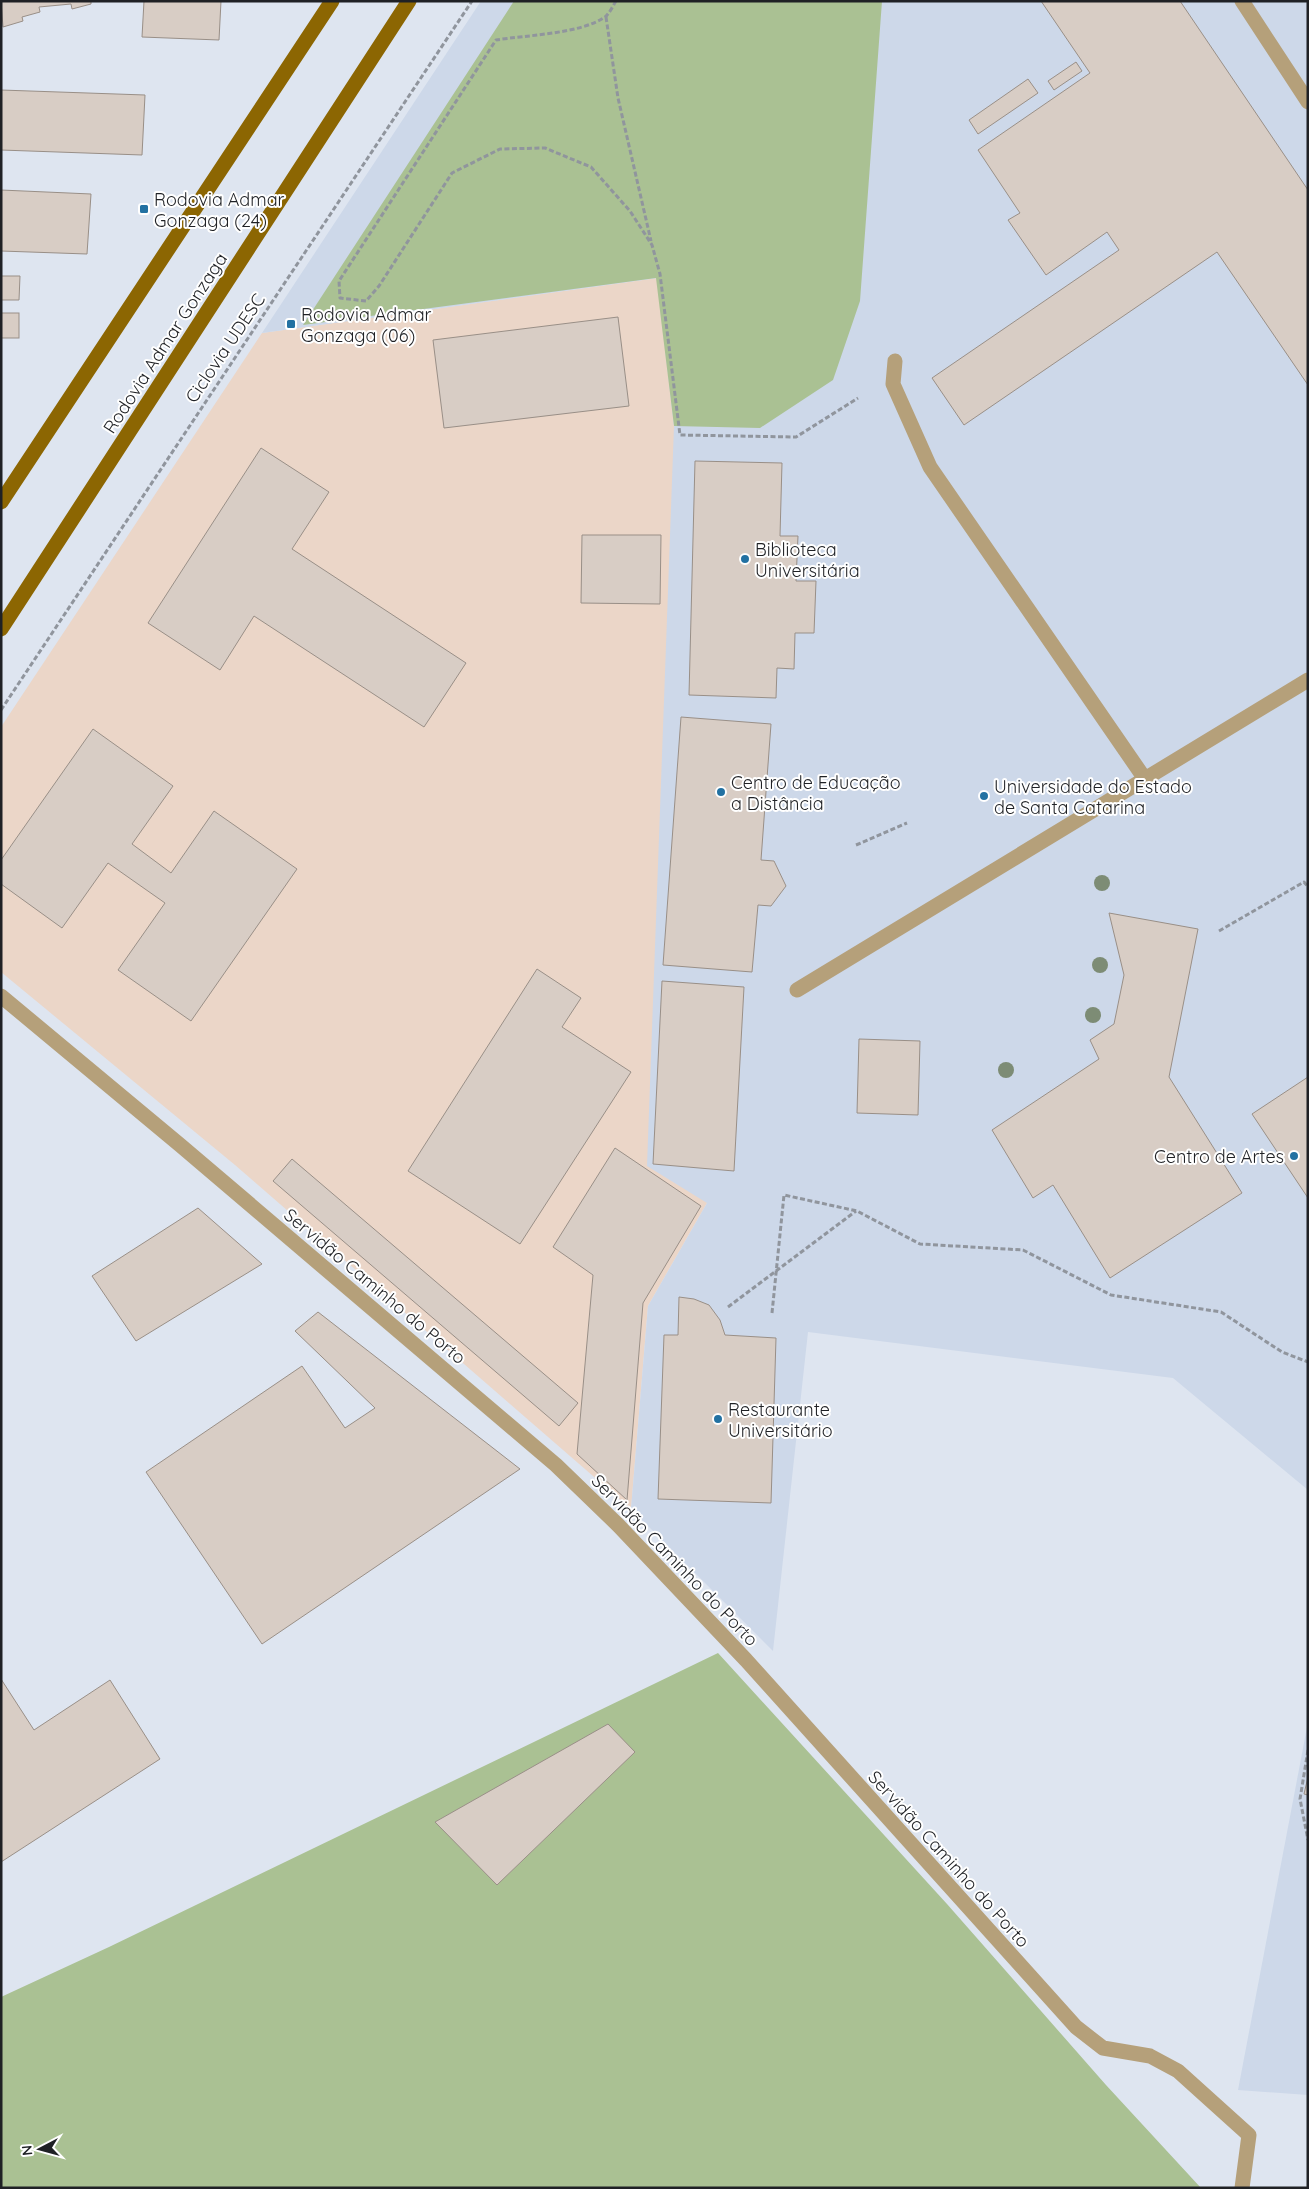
<svg xmlns="http://www.w3.org/2000/svg" width="1309" height="2189" font-family="Quicksand,sans-serif">
<rect width="100%" height="100%" fill="#dee5f0"/>
<path fill="#ebd6c8" d="M657 278 674 426 707 1203 648 1306 631 1509 235 1165 1 972V727L262 333Z"/>
<g fill="#cdd8e9">
<path d="M481 1H1308V1490L1173 1378 808 1332 773 1651 631 1509 648 1306 707 1203 647 1166 674 426 657 278 262 333Z"/>
<path d="M1308 1722V2095L1238 2090Z"/>
</g>
<g fill="#aac193">
<path d="M514 1H882L860 301 833 380 760 428 674 426 656 278 303 325Z"/>
<path d="M718 1653 947 1904 1106 2085 1201 2188H1V1997L109 1947Z"/>
</g>
<g fill="#d8cdc5" stroke="#998f87">
<path d="M1 1H91V4L72 9 71 4 39 7 40 12 22 17 23 21 3 27Z"/>
<path d="M144 1H221L219 40 142 37Z"/>
<path d="M1041 1H1180L1308 190V385L1217 252 964 425 932 378 1119 250 1107 232 1046 275 1008 220 1020 213 978 150 1090 73Z"/>
<path d="M1076 62 1082 71 1054 90 1048 81Z"/>
<path d="M1028 79 1038 93 978 134 969 120Z"/>
<path d="M1 90 145 95 142 155 1 150Z"/>
<path d="M1 190 91 194 87 254 1 251Z"/>
<path d="M1 276H20L19 300H1Z"/>
<rect x="1" y="313" width="18" height="25"/>
<path d="M618 317 629 406 444 428 433 340Z"/>
<path d="M261 448 329 492 292 549 466 663 424 727 254 616 220 670 148 623Z"/>
<path d="M695 461 782 463 780 536H798L796 581H816L814 633H795L794 669 777 668 776 698 689 695Z"/>
<path d="M582 535H661L660 604 581 603Z"/>
<path d="M681 717 771 724 761 860 774 861 786 886 771 906 758 905 752 972 663 965Z"/>
<path d="M93 729 173 786 132 844 171 873 214 811 297 869 191 1021 118 970 165 903 108 863 62 928 1 884V860Z"/>
<path d="M1109 913 1198 929 1169 1077 1242 1193 1110 1278 1053 1185 1033 1198 992 1130 1099 1059 1090 1040 1114 1024 1124 975Z"/>
<path d="M537 969 581 998 562 1027 631 1072 520 1244 408 1171Z"/>
<path d="M662 981 744 987 734 1171 653 1164Z"/>
<path d="M859 1039 920 1041 918 1115 857 1113Z"/>
<path d="M1308 1077V1198L1252 1114Z"/>
<path d="M615 1148 701 1206 643 1303 627 1500 577 1454 593 1275 553 1247Z"/>
<path d="M292 1159 578 1403 559 1426 273 1181Z"/>
<path d="M198 1208 262 1264 136 1341 92 1276Z"/>
<path d="M679 1297 694 1299 709 1305 720 1320 725 1335 776 1338 771 1503 658 1499 664 1335H678Z"/>
<path d="M318 1312 520 1469 262 1644 146 1472 302 1366 345 1428 375 1408 295 1331Z"/>
<path d="M1 1679 34 1730 110 1680 160 1759 1 1862Z"/>
<path d="M608 1724 635 1752 497 1885 435 1822Z"/>
<path d="M1308 1777V1795L1304 1794Z"/>
</g>
<g fill="none" stroke-linecap="round" stroke-linejoin="round">
<g stroke="#90959d" stroke-width="3" stroke-dasharray="5 2.5" stroke-linecap="butt">
<path d="M616 1C613 6 609 14 605 17 580 34 527 35 496 40L339 281 340 298 366 301 379 286 452 173 500 149 545 148 591 167 630 211 652 245 660 274 680 435 796 437 858 398"/>
<path d="M606 17 618 98 651 241"/>
<path d="M1 710 472 1"/>
<path d="M856 845 907 823"/>
<path d="M1219 931 1304 882 1308 887"/>
<path d="M728 1307 856 1211"/>
<path d="M772 1313 784 1195 857 1211 920 1244 1023 1250 1111 1295 1221 1312 1282 1352 1308 1362"/>
<path d="M1308 1750 1300 1799 1308 1840"/>
</g>
<g stroke="#b5a07a" stroke-width="15">
<path d="M1242 1 1308 102"/>
<path d="M895 361 893 384 930 467 1145 779"/>
<path d="M797 990 1308 680"/>
</g>
<path stroke="#b5a07a" stroke-width="15" d="M1 996 180 1145 556 1465 619 1526 746 1660 1076 2027 1103 2048 1150 2056 1178 2071 1249 2135 1242 2188"/>
<g stroke="#8c6602" stroke-width="15">
<path d="M1 502 332 1"/>
<path d="M1 629 409 1"/>
</g>
</g>
<g fill="#7d8c75">
<circle cx="1102" cy="883" r="8"/>
<circle cx="1100" cy="965" r="8"/>
<circle cx="1093" cy="1015" r="8"/>
<circle cx="1006" cy="1070" r="8"/>
</g>
<g fill="#2271a2" stroke="#fff" stroke-width="2">
<rect x="139" y="204" width="10" height="10" rx="2.5"/>
<rect x="286" y="319" width="10" height="10" rx="2.5"/>
<circle cx="745" cy="559" r="5"/>
<circle cx="721" cy="792" r="5"/>
<circle cx="984" cy="796" r="5"/>
<circle cx="1294" cy="1156" r="5"/>
<circle cx="718" cy="1419" r="5"/>
</g>
<g text-anchor="middle" dominant-baseline="central" stroke-width="4" stroke-linejoin="round" paint-order="stroke">
<g font-size="18" fill="#1f2125" stroke="#fff" text-anchor="start">
<text x="154" y="199">Rodovia Admar<tspan x="154" dy="21">Gonzaga (24)</tspan></text>
<text x="301" y="314">Rodovia Admar<tspan x="301" dy="21">Gonzaga (06)</tspan></text>
<text x="755" y="549">Biblioteca<tspan x="755" dy="21">Universitária</tspan></text>
<text x="731" y="782">Centro de Educação<tspan x="731" dy="21">a Distância</tspan></text>
<text x="994" y="786">Universidade do Estado<tspan x="994" dy="21">de Santa Catarina</tspan></text>
<text x="1284" y="1156" text-anchor="end">Centro de Artes</text>
<text x="728" y="1409">Restaurante<tspan x="728" dy="21">Universitário</tspan></text>
</g>
<g font-size="18" fill="#1f2125" stroke="#fff">
<text transform="translate(165 343) rotate(-57)">Rodovia Admar Gonzaga</text>
<text transform="translate(225 348) rotate(-56)">Ciclovia UDESC</text>
<text transform="translate(375 1286) rotate(40)">Servidão Caminho do Porto</text>
<text transform="translate(675 1560) rotate(46)">Servidão Caminho do Porto</text>
<text transform="translate(949 1859) rotate(48)">Servidão Caminho do Porto</text>
</g>
</g>
<rect width="1309" height="2189" fill="none" stroke="#1f2125" stroke-width="5"/>
<g transform="translate(40 2149) rotate(264)" stroke="#ffffff" stroke-width="4" paint-order="stroke">
<path d="M0-4L9 19L0 12L-9 19Z" fill="#1f2125"/>
<text y="-8" font-size="14" font-weight="bold" text-anchor="middle" fill="#1f2125">N</text>
</g>
</svg>
